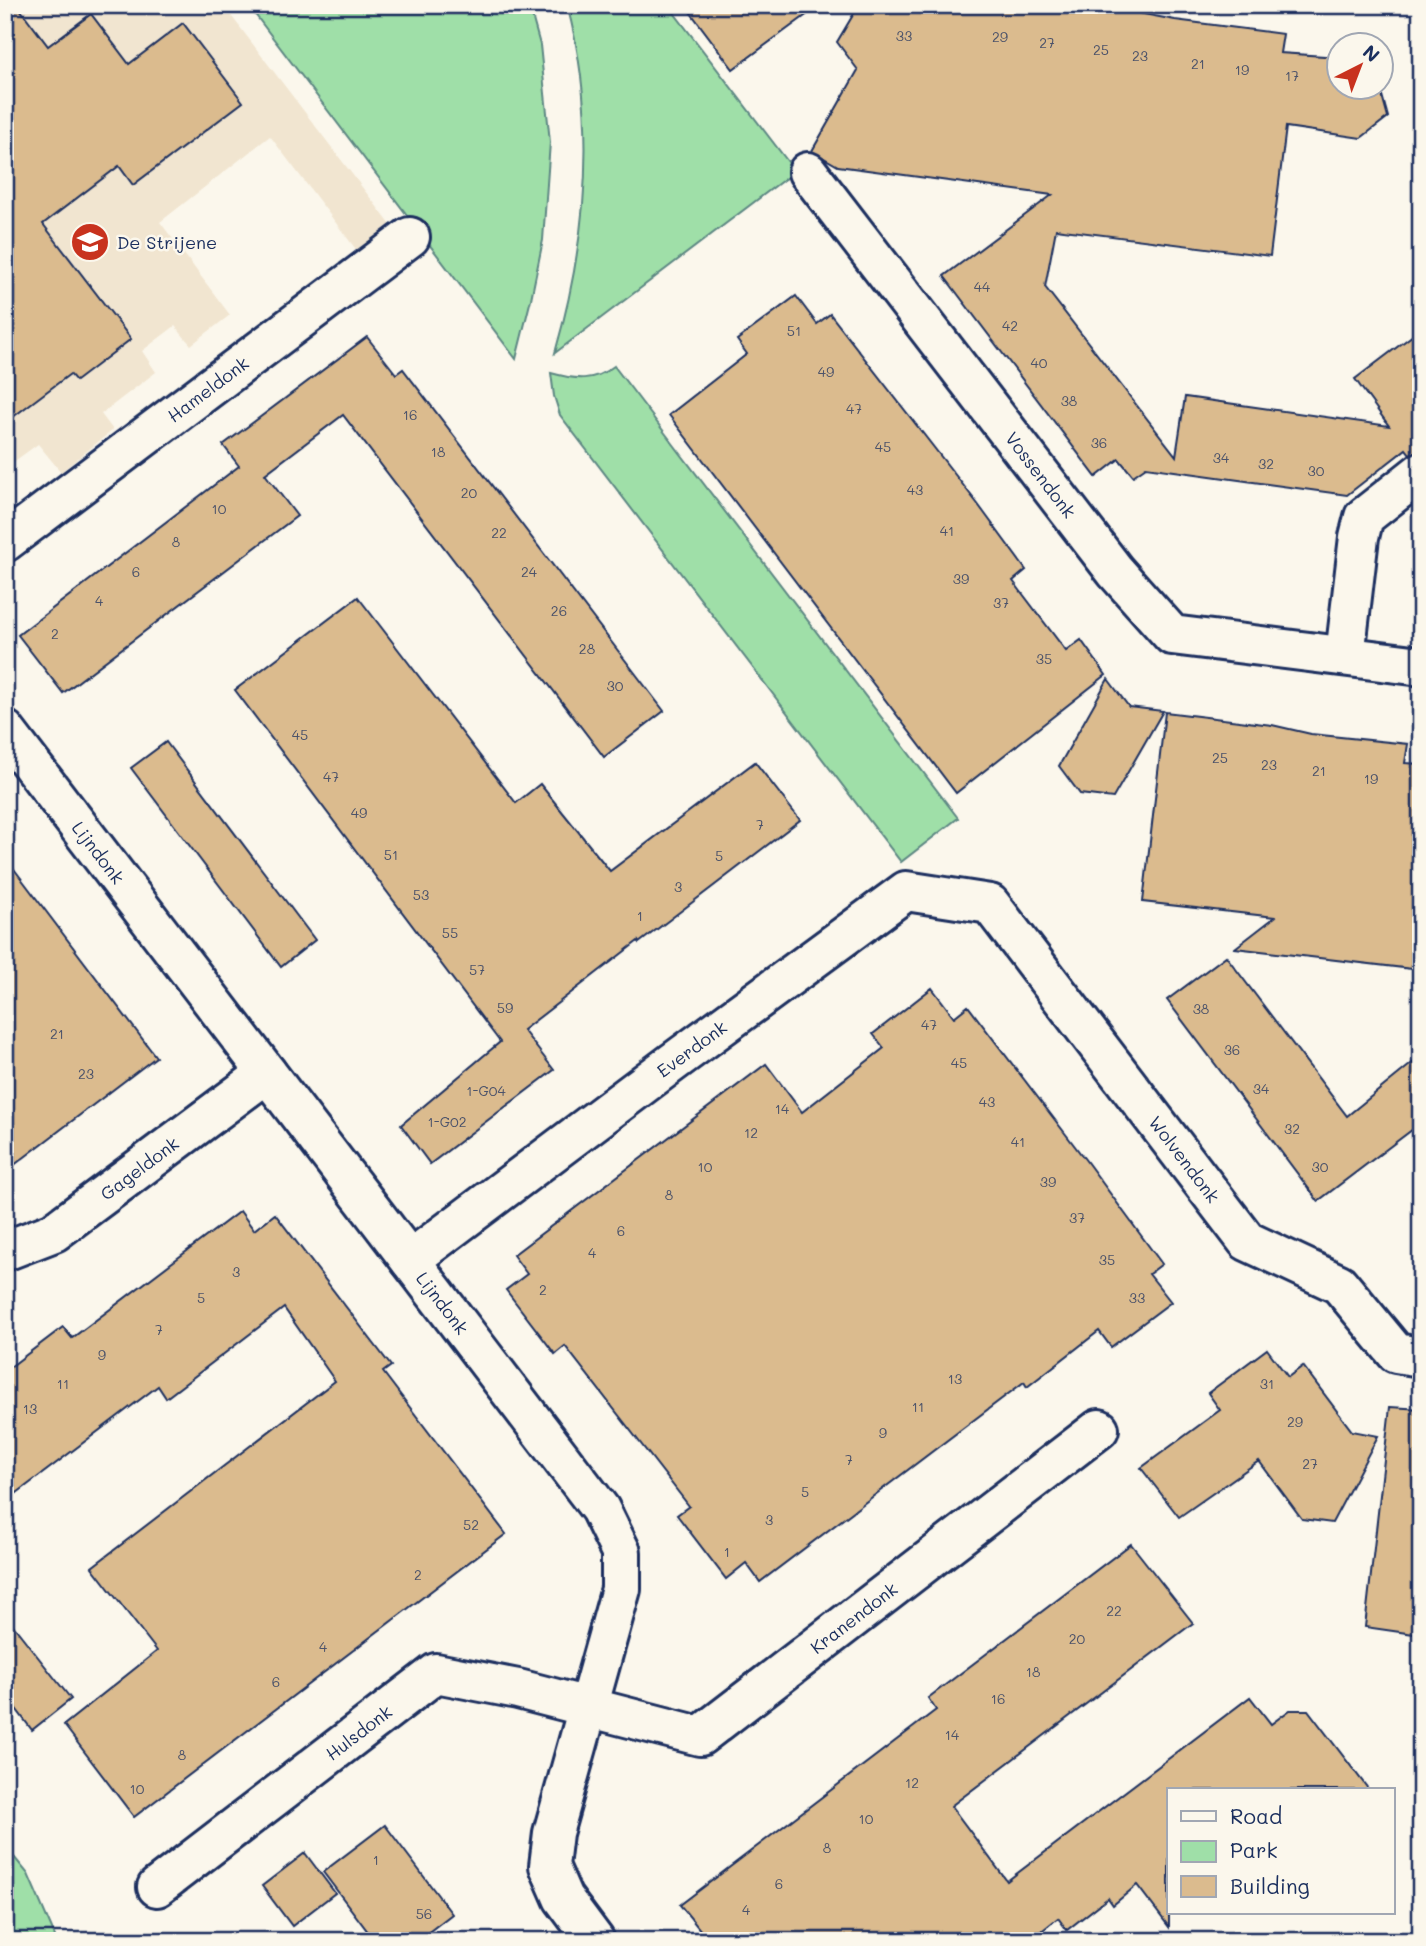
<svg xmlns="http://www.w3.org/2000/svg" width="1426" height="1946" font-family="Mali,sans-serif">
<rect width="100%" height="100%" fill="#fbf7ec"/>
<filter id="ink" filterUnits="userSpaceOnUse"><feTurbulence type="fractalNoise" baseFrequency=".0143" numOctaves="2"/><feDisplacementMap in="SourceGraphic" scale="14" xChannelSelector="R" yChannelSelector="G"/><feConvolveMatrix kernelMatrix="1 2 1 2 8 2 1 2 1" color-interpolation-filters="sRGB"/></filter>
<g filter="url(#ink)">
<path fill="#f1e5d0" d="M5 5H223L394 229 361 256 270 136 160 222 230 315 191 345 175 326 142 351 156 372 101 414 113 430 61 472 38 444 5 468Z"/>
<g fill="#9fdfa8" stroke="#5d8783" stroke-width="2">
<path d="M248 5H529L540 45 550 142 543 240 531 299 516 359Z"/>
<path d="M567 5H668L795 171 555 353C587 240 598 120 567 5Z"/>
<path d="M614 366 958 818 901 862 560 415 554 396 551 373C576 380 593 382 614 366Z"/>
<path d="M5 1846 28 1874 57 1941H5Z"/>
</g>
<g fill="#dbbb8e" stroke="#1b2f5e" stroke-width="2">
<path d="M5 5H17L48 46 91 14 129 64 183 23 243 102 133 185 119 166 43 224 131 339 76 381 70 374 5 423Z"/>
<path d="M685 5H820L733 69Z"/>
<path d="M859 5H1097L1175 20 1283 34 1280 53 1339 57V88H1380L1388 117 1361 138 1286 127 1270 256 1056 229 1045 287 1176 456 1185 397 1389 426 1355 379 1421 329V451L1410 454 1406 449 1347 495 1146 467 1133 476 1119 459 1096 477 944 276 1052 195 838 166 812 151 858 70 837 42Z"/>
<path d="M796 296 817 324 830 314 977 503 1026 570 1013 581 1066 651 1081 640 1106 675 956 793 669 415 747 354 737 340Z"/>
<path d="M367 337 396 374 403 369 664 711 604 757 343 415 265 474 297 516 63 693 18 635 239 466 223 445Z"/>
<path d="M358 597 516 803 540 784 610 871 755 762 800 820 639 943 638 941 523 1030 554 1070 430 1164 401 1125 500 1042 235 690Z"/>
<path d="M1108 679 1129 707 1163 711 1113 798 1080 794 1059 766Z"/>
<path d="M1165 712 1272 725 1311 734 1408 744 1405 763 1421 764V970L1235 948 1275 917 1143 902Z"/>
<path d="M166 742 315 940 281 967 131 768Z"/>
<path d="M5 857 156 1057 5 1172Z"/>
<path d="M1226 956 1347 1116 1421 1056V1123L1318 1201 1167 1000Z"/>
<path d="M932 988 954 1017 968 1006 1087 1162 1162 1264 1149 1274 1171 1302 1111 1347 1099 1331 1027 1387 1024 1382 760 1582 746 1563 726 1579 677 1515 689 1506 565 1346 555 1354 506 1290 527 1274 513 1255 766 1064 802 1112 884 1048 873 1034Z"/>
<path d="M240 1211 254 1230 275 1214 391 1366 383 1372 506 1534 134 1817 64 1725 157 1651 92 1567 335 1381 284 1308 166 1398 158 1386 5 1502V1371L63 1327 72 1338Z"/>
<path d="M1267 1349 1288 1377 1303 1366 1352 1431 1378 1436 1332 1523 1302 1519 1259 1461 1179 1517 1141 1468 1220 1410 1208 1393Z"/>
<path d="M1390 1407 1421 1409V1635L1365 1627Z"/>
<path d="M1131 1544 1193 1623 951 1806 1007 1881 1250 1697 1271 1724 1290 1710H1308L1369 1790H1169V1927L1137 1885 1113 1905 1108 1898 1067 1930 1058 1918 1029 1941H709L680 1905 936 1710 928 1698Z"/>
<path d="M5 1615 71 1699 32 1730 5 1694Z"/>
<path d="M385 1825 452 1914 417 1941H375L323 1872Z"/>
<path d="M305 1853 335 1893 292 1926 262 1886Z"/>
</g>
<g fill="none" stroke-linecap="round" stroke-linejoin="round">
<defs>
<g id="minor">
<path id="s1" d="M808 172 1115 571 1172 635 1421 666"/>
<path id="s2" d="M5 542 410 237"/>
<path d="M1345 656 1359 537 1364 517 1421 472"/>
<path id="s3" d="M5 730 600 1509 621 1552V1589L553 1833 549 1866 563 1898 595 1941"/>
<path id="s4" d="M5 1251 54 1232 267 1073"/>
<path id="s5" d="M410 1260 672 1063 906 891 990 904 1247 1241 1339 1284 1396 1353 1421 1357"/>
<path id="s6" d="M157 1887 436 1673 518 1689 700 1736 1099 1429"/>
</g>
</defs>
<use href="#minor" stroke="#1b2f5e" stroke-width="44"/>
<use href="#minor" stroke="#fbf7ec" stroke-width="38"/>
</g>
</g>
<defs>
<symbol id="school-disc" viewBox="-11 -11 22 22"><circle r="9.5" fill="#c8321e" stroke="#fbf7ec"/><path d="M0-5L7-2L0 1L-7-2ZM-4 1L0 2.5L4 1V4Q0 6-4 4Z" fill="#fff"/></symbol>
</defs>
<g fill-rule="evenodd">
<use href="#school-disc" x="68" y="220" width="44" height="44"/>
</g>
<g text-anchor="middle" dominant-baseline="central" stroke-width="5" stroke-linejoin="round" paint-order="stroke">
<g font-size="14" fill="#4b526a">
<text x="904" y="35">33</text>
<text x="1000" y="36">29</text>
<text x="1047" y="42">27</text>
<text x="1101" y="49">25</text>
<text x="1140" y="55">23</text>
<text x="1198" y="63">21</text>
<text x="1242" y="69">19</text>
<text x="1292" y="75">17</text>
<text x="982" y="286">44</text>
<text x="1010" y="325">42</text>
<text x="794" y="330">51</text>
<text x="1039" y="362">40</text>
<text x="826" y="371">49</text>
<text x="1069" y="400">38</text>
<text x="854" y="408">47</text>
<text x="410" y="414">16</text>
<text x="1099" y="442">36</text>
<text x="883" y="446">45</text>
<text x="438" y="451">18</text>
<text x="1221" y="457">34</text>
<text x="1266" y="463">32</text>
<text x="1316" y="470">30</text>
<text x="915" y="489">43</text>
<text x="469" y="492">20</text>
<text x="219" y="508">10</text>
<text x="947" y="530">41</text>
<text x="499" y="532">22</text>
<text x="176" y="541">8</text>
<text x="136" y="571">6</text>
<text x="529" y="571">24</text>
<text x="961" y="578">39</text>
<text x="99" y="600">4</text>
<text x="1001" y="602">37</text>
<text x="559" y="610">26</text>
<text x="55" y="633">2</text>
<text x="587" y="648">28</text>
<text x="1044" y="658">35</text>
<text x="615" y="685">30</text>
<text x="300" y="734">45</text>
<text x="1220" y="757">25</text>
<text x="1269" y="764">23</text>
<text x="1319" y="770">21</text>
<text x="331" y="776">47</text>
<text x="1371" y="778">19</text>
<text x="359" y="812">49</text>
<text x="760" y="824">7</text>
<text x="391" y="854">51</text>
<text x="719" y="855">5</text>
<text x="678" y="886">3</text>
<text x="421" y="894">53</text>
<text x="640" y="915">1</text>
<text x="450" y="932">55</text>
<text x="477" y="969">57</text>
<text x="505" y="1007">59</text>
<text x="1201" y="1008">38</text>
<text x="929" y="1024">47</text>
<text x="57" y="1033">21</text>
<text x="1232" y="1049">36</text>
<text x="959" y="1062">45</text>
<text x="86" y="1073">23</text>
<text x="1261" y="1088">34</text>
<text x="486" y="1090">1-G04</text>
<text x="987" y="1101">43</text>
<text x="782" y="1108">14</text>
<text x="447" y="1121">1-G02</text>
<text x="1292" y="1128">32</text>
<text x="751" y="1132">12</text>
<text x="1018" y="1141">41</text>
<text x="705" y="1166">10</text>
<text x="1320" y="1166">30</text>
<text x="1048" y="1181">39</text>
<text x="669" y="1194">8</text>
<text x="1077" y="1217">37</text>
<text x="621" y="1230">6</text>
<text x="592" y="1252">4</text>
<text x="1107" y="1259">35</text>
<text x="236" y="1271">3</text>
<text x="543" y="1289">2</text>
<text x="201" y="1297">5</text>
<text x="1137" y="1297">33</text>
<text x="159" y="1329">7</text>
<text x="102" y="1354">9</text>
<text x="955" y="1378">13</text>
<text x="63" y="1383">11</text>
<text x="1267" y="1383">31</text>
<text x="918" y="1406">11</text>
<text x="30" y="1408">13</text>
<text x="1295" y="1421">29</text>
<text x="883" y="1432">9</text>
<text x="849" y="1459">7</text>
<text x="1310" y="1463">27</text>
<text x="805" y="1491">5</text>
<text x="769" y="1519">3</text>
<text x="471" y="1524">52</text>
<text x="727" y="1551">1</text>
<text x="418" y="1574">2</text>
<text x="1114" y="1610">22</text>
<text x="1077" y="1638">20</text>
<text x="323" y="1646">4</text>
<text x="1033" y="1671">18</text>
<text x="276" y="1681">6</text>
<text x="998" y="1698">16</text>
<text x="952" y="1734">14</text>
<text x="182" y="1754">8</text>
<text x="912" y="1782">12</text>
<text x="137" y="1788">10</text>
<text x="866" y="1818">10</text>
<text x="827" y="1847">8</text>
<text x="376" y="1859">1</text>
<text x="779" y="1883">6</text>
<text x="746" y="1909">4</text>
<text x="424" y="1913">56</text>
</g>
<g font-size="18" fill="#1b2f5e" stroke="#fbf7ec" text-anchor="start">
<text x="117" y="242">De Strijene</text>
</g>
<g font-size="18" fill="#1b2f5e" stroke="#fbf7ec">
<text stroke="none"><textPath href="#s2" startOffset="254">Hameldonk</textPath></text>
<text stroke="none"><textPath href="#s1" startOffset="382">Vossendonk</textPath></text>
<text stroke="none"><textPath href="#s3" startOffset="154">Lijndonk</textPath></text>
<text stroke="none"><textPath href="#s5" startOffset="352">Everdonk</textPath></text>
<text stroke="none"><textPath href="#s5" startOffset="1024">Wolvendonk</textPath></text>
<text stroke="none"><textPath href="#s4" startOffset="159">Gageldonk</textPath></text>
<text stroke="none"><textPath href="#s3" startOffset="721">Lijndonk</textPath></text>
<text stroke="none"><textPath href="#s6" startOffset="817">Kranendonk</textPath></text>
<text stroke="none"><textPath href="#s6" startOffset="254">Hulsdonk</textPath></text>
</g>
</g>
<rect width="1426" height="1946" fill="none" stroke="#fbf7ec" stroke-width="28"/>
<rect x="14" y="14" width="1398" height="1918" fill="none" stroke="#1b2f5e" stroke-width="2.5" filter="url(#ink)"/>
<rect x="1167" y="1788" width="228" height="126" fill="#fbf7ec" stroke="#a1a7b3" stroke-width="2"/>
<rect x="1181" y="1811" width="35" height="10" fill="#fbf7ec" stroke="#a1a7b3" stroke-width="2"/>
<text x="1230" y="1824" font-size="21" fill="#1b2f5e">Road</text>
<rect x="1181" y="1841" width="35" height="21" fill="#9fdfa8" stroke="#a1a7b3" stroke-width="2"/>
<text x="1230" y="1858" font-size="21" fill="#1b2f5e">Park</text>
<rect x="1181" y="1876" width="35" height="21" fill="#dbbb8e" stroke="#a1a7b3" stroke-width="2"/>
<text x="1230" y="1894" font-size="21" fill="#1b2f5e">Building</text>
<g transform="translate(1360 66) rotate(42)"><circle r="33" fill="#fbf7ec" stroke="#a1a7b3" stroke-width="2"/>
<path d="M0-5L12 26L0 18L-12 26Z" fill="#c8321e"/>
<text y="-10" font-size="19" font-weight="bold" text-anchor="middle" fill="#1b2f5e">N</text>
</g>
</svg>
